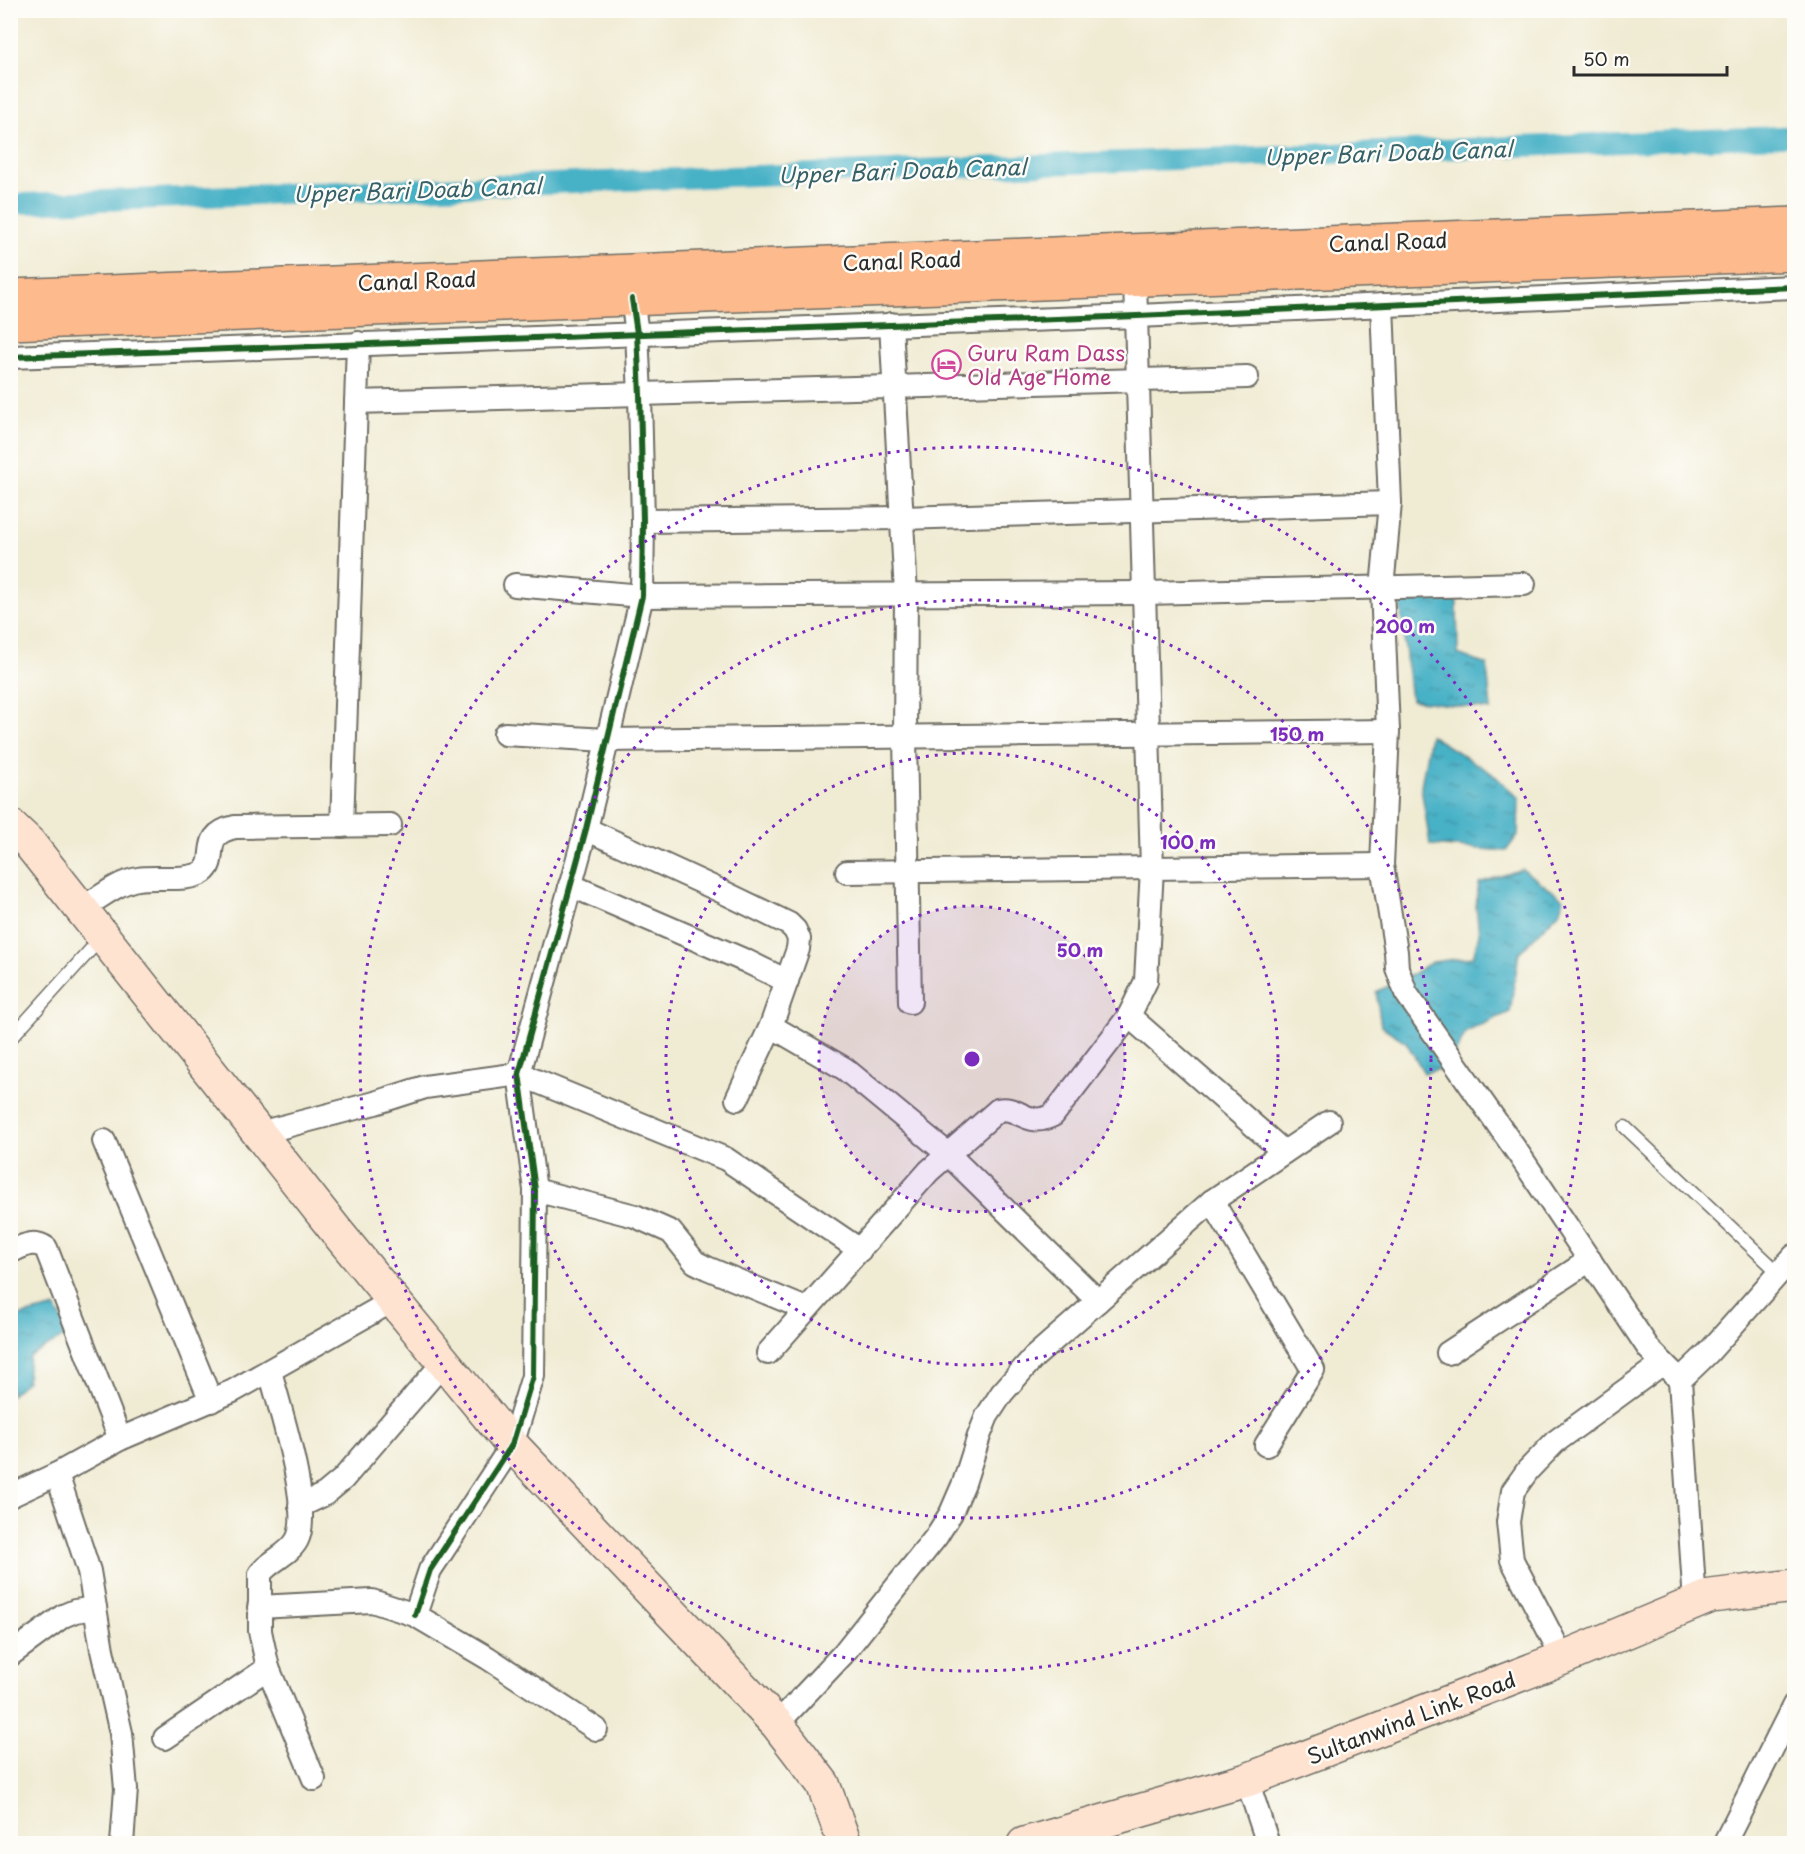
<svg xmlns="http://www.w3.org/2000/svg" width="1805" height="1854" font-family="'Playpen Sans',sans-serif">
<defs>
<pattern id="water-ripples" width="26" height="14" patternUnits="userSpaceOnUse" patternTransform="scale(1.5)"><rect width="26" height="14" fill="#47b1c6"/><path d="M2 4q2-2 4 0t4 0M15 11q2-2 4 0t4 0" fill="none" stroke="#3b90a1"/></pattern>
</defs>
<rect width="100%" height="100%" fill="#fdfcf7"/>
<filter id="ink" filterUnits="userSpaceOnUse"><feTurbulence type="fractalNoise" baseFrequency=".0167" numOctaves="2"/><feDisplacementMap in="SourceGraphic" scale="12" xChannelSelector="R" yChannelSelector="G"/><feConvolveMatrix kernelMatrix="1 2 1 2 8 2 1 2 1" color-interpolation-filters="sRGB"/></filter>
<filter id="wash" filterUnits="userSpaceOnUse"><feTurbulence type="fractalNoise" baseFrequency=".008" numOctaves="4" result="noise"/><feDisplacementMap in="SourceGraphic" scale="24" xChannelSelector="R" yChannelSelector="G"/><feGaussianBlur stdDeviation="1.35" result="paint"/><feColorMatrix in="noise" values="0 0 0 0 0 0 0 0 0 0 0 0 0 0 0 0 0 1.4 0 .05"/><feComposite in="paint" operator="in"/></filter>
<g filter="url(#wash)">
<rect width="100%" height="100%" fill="#f0ebd3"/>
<g fill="url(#water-ripples)" stroke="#396e78" stroke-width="1.5">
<path d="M1399 594H1440L1457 602 1458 654 1487 665 1491 710 1411 700Z"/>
<path d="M1430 735 1493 774 1519 798 1518 835 1506 851 1430 845 1421 786Z"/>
<path d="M1522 869 1564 899 1559 912 1519 953 1510 1012 1466 1032 1448 1067 1424 1073 1406 1042 1381 1026 1376 992 1411 975 1432 962 1473 957 1479 934 1476 906 1479 883Z"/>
<path d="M10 1297 19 1316 55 1307 70 1334 29 1356 27 1381 11 1395Z"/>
</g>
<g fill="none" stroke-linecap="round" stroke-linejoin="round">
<path stroke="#47b1c6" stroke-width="21" d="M10 204 1794 136"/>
</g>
</g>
<g filter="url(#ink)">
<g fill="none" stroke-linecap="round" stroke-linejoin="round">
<defs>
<g id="lane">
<path d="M10 1039 102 937"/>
<path d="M1625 1127 1779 1273"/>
</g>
<g id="street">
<path d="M1135 280 1152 868 1146 981 1129 1016 1284 1152"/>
<path d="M1382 305 1390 503 1382 588 1388 731 1382 865 1396 952 1397 968 1406 993 1520 1156 1649 1349 1680 1380"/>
<path d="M891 324 906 594 905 737 910 1002"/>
<path d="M10 357 1137 316 1794 287"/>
<path d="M356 402 1247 377"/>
<path d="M643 521 901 518 1390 503"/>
<path d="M515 585 642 596 1145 593 1524 584"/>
<path d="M505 734 606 740 1388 731"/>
<path d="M342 826 358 343"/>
<path d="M586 829 723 892 789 924 795 930 799 939 798 949 771 1026 737 1099"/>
<path d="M847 872 1382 865"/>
<path d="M570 885 746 961 787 981"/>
<path d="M81 909C98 899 118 882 138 879 156 876 188 882 203 872 220 859 198 835 235 827L390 825"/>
<path d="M771 1026 845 1069 948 1154 1098 1301"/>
<path d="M259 1133 375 1103 425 1087 519 1074 726 1159 860 1250"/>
<path d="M104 1141 211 1401"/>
<path d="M535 1190 635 1216 671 1232 695 1262 707 1268 806 1309"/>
<path d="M1212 1201 1313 1370 1266 1445"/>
<path d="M10 1252C23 1246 34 1239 46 1248L120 1439"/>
<path d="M768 1353 929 1171 998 1110C1019 1105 1027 1129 1053 1115L1129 1016"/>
<path d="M1448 1353 1590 1260"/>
<path d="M270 1371C279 1406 313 1510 297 1540 289 1555 269 1561 260 1574V1631L268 1668 314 1779"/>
<path d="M57 1474 89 1571 102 1650 121 1733 126 1789 122 1844"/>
<path d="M10 1496 57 1474 120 1439 233 1391 394 1300"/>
<path d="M300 1506 325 1494 343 1479 444 1362"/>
<path d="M1695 1603 1680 1380 1709 1352 1794 1256"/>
<path d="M259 1607 372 1601 415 1615 488 1658 596 1729"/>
<path d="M415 1615 430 1570 512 1445 533 1376 535 1190 519 1074 586 829 642 596 643 521 640 395 637 333 632 299"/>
<path d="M10 1655 63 1616 75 1611 95 1608"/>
<path d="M1563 1658 1512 1560 1508 1522 1513 1491 1528 1470 1555 1442 1663 1363"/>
<path d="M777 1724 843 1654 936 1537 951 1513 964 1483 979 1436 987 1416 1002 1393 1033 1358 1212 1201 1329 1122"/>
<path d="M165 1738 268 1668"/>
<path d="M1247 1780 1268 1844"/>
<path d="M1724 1844 1794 1705"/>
</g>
<g id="secondary">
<path d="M10 825 29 843 337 1232 512 1445 777 1724 823 1784 845 1844"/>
<path d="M1024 1844 1247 1780 1563 1658 1711 1596 1794 1586"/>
</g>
<g id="primary">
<path d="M10 296 1794 224"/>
<path d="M10 323 1794 254"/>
</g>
</defs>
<use href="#lane" stroke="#706e66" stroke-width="15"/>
<use href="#street" stroke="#706e66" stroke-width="26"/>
<use href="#secondary" stroke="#706e66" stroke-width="36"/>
<use href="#primary" stroke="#706e66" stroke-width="36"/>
<use href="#lane" stroke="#fff" stroke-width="12"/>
<use href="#street" stroke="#fff" stroke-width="22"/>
<use href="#secondary" stroke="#fee3d1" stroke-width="33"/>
<use href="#primary" stroke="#fcba8d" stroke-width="33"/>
<defs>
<g id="cycleway">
<path d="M10 357 1137 316 1794 287"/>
<path d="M415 1615 430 1570 512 1445 533 1376 535 1190 519 1074 586 829 642 596 643 521 640 395 637 333 632 299"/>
</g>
</defs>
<use href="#cycleway" stroke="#fdfcf7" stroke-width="10"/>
<use href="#cycleway" stroke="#1b5e20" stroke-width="6"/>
</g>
</g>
<circle cx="972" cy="1059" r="153" fill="#7b2cbf" fill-opacity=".12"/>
<g fill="none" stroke="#7b2cbf" stroke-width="3" stroke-dasharray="3 6">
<circle cx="972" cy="1059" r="153"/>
<circle cx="972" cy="1059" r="306"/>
<circle cx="972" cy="1059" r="459"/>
<circle cx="972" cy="1059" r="612"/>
</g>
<defs>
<symbol id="hotel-ring" viewBox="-11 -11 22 22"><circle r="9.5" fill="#fdfcf7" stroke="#d1479c" stroke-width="1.5"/><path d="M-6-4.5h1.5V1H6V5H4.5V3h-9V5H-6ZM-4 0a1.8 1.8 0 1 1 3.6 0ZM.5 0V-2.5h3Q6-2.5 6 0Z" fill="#d1479c"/></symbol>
</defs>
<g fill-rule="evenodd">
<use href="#hotel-ring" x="930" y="348" width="33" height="33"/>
</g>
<g text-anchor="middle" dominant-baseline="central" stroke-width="5" stroke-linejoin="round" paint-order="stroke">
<g font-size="21" fill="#2b2b2b" stroke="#fdfcf7">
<text transform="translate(1388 241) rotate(-2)">Canal Road</text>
<text transform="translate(902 260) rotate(-2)">Canal Road</text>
<text transform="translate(417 280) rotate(-2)">Canal Road</text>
<text transform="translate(1411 1717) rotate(-21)">Sultanwind Link Road</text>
</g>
<g font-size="21" fill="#b23c85" stroke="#fdfcf7" text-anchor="start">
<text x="967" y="352">Guru Ram Dass<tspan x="967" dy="24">Old Age Home</tspan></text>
</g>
<g font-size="22" font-style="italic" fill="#366169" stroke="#fdfcf7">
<text transform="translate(1388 152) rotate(-2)">Upper Bari Doab Canal</text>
<text transform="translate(902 170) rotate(-2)">Upper Bari Doab Canal</text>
<text transform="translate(417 189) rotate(-2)">Upper Bari Doab Canal</text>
</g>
</g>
<circle cx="972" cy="1059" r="9" fill="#7b2cbf" stroke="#fdfcf7" stroke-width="3"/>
<g font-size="18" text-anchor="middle" font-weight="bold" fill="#7b2cbf" stroke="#fdfcf7" stroke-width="5" stroke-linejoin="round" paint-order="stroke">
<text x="1405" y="633">200 m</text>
<text x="1297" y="741">150 m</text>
<text x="1188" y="849">100 m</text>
<text x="1080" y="957">50 m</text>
</g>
<rect width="1805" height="1854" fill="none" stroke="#fdfcf7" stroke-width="36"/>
<path d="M1574 66v9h153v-9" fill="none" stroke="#2b2b2b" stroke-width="3"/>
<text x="1583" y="66" font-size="18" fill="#2b2b2b" stroke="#fdfcf7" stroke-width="4.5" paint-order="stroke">50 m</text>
</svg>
